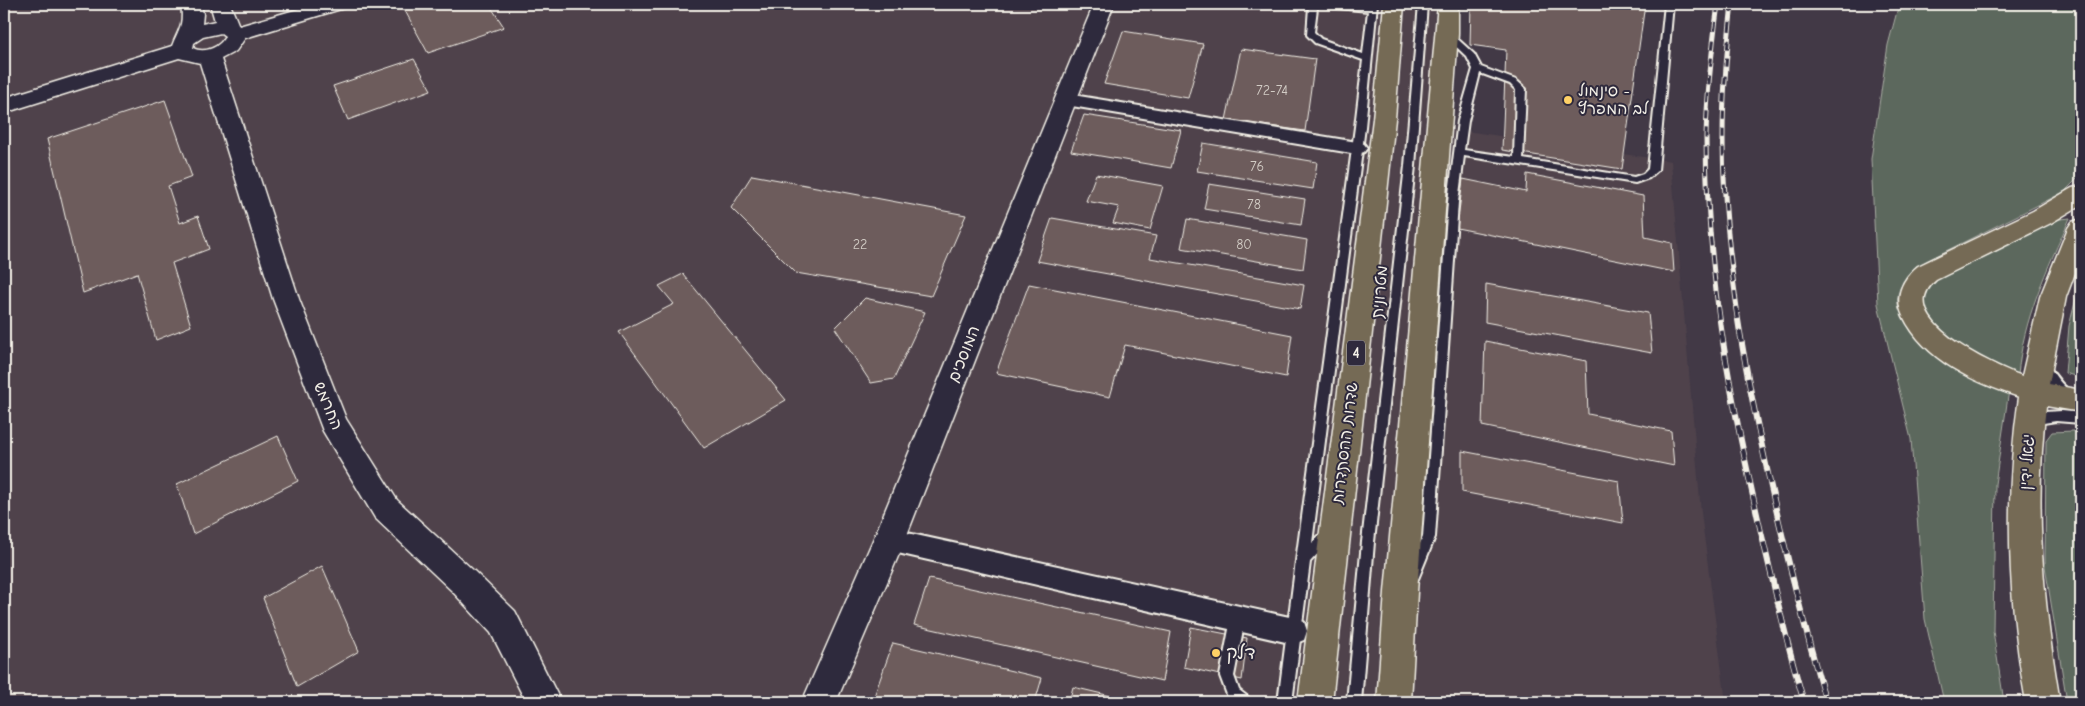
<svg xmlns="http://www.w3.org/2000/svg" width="2085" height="706" font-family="'Comic Neue','Playpen Sans Hebrew',sans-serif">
<rect width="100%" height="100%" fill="#423946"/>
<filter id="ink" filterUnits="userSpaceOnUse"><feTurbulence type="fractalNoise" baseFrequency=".02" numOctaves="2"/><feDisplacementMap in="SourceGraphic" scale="10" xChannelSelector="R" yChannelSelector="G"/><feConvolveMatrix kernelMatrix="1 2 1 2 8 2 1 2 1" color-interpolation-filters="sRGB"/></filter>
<g filter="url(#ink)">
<path fill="#4f434c" d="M4 4H1460L1452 129 1671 161 1701 513 1726 702H4Z"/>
<g fill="#5b675d" stroke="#a8aca2">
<path d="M1899 4H2081V175L2064 192 1926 261C1911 271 1892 288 1899 309 1901 313 1905 318 1908 322L2009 390 1995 484 1993 631 2004 702H1944L1925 619 1911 439 1878 304 1871 159 1888 45Z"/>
<path d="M2070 218C2047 269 2023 319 2018 375L1962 351 1924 314 1921 291 1928 283 2052 220Z"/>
<path d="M2081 279V378L2065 373 2069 326Z"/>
<path d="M2073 431 2081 433V702H2067L2045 566 2046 440 2052 432Z"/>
</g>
<g fill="#6d5b5b" stroke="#f4f1e8">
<path d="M419 4H489L504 27 428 53 404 9Z"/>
<path d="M1471 4H1645L1622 169 1502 150 1506 50 1470 45Z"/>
<path d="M1123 31 1203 44 1188 98 1104 84Z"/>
<path d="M1241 49 1315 59 1305 131 1226 120Z"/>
<path d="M414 59 431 90 348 120 333 86Z"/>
<path d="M165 100 192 177 168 186 180 223 198 216 209 249 172 263 191 326 156 340 137 273 83 293 47 139Z"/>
<path d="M1084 115 1181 130 1171 168 1071 151Z"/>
<path d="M1203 143 1317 162 1313 189 1197 171Z"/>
<path d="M1096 174 1163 186 1150 230 1113 223 1119 207 1086 201Z"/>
<path d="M1527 174 1643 196 1645 237 1672 243 1674 272 1457 228 1463 179 1526 192Z"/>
<path d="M752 175 966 215 931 296 796 273 731 208Z"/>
<path d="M1209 184 1305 199 1301 225 1204 209Z"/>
<path d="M1052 218 1156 236 1150 258 1304 285 1300 309 1037 261Z"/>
<path d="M1187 219 1307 240 1303 269 1181 248Z"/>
<path d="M683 274 786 400 704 448 619 332 674 304 659 286Z"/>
<path d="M1029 284 1292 335 1286 377 1125 345 1110 397 996 373Z"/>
<path d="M1486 284 1648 313 1652 353 1485 322Z"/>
<path d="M865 298 925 312 894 379 871 383 835 328Z"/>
<path d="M1485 341 1586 361 1588 414 1671 431 1674 466 1482 426Z"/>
<path d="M278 436 298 481 193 534 177 484Z"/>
<path d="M1462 451 1619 481 1623 523 1462 492Z"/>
<path d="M322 566 359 651 297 687 263 598Z"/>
<path d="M929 579 1171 632 1162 681 914 625Z"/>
<path d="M1191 627 1247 638 1242 680 1184 667Z"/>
<path d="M893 643 1042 678 1035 702H872Z"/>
<path d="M1073 687 1136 702H1069Z"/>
</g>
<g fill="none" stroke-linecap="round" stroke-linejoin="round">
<defs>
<g id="lane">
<path d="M1313 4H1348L1369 6V4H1377L1365 127 1312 543C1318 537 1324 528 1333 531L1335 535 1310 562 1292 702H1278L1296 561 1355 127 1363 60 1315 43 1307 35 1309 7ZM1323 4 1327 7 1368 11 1363 54 1321 39 1314 32 1317 8Z"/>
<path d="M1419 4H1427L1415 166 1374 542 1361 702H1347L1362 542 1405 166Z"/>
<path d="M1665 4H1673L1658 170 1649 178 1635 183 1464 156 1458 202 1435 537 1418 579 1413 581 1408 579 1406 575 1423 537 1448 202 1458 121 1473 69 1467 57 1443 34 1444 32H1450L1474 54 1481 67 1516 80 1526 89 1523 159 1634 177 1643 174 1648 169ZM1480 73 1510 84 1516 90 1514 157 1464 150 1468 121Z"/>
<path d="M2043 361 2047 362C2055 378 2066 390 2081 400V411C2061 405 2046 383 2037 365L2039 362Z"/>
<path d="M2062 411 2081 413V423L2056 421 2031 425 2027 423 2025 420 2027 417 2044 412Z"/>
<path d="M1238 613 1243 615 1245 619 1234 676 1239 690 1248 697 1250 702H1232L1229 700 1220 676 1231 619 1233 615Z"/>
</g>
<g id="street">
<path d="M1067 94 1357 142 1364 144 1367 148 1364 152 1357 154 1060 104 1058 100 1060 96Z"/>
<path d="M889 529 1294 618 1304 622 1307 631 1304 640 1294 644 889 551 880 548 876 540 880 532Z"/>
</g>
<g id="secondary">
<path d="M181 4H201L203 14 202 24 215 21 210 4H230L239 26 316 4H347L344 8 245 38 236 51 221 59 299 299 346 419 397 500 474 571 515 611 561 702H526L491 633 452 591 375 518 323 431 273 299 200 63 179 58 4 113V98L172 46C179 28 184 26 181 4ZM221 33 225 36C221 47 204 54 193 48L194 43 203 37Z"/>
<path d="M1094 4H1114L905 540 836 702H802L873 540Z"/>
</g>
<g id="highway">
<path d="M1384 4H1404L1395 119 1332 702H1298L1373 119Z"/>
<path d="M1438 4H1458V34L1417 592 1411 702H1377L1385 592Z"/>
<path d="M2081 186V205L2051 223 1936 280C1890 319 1995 366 2022 376L2040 297 2068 228 2072 222 2081 219V257L2066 297 2049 384 2081 390V412L2046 406C2034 505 2043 604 2060 702H2026C2008 601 2004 499 2019 397 1974 382 1925 361 1903 316 1894 297 1902 279 1918 266L2033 211 2072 188Z"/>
</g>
</defs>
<use href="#lane" stroke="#f4f1e8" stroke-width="4"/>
<use href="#street" stroke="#f4f1e8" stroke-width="4"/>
<use href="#secondary" stroke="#f4f1e8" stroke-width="3"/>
<use href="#highway" stroke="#f4f1e8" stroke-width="3"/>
<use href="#lane" fill="#2f2a3d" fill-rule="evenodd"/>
<use href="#street" fill="#2f2a3d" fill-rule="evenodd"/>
<use href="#secondary" fill="#2f2a3d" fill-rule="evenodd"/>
<use href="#highway" fill="#756a55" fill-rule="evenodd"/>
<defs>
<g id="rail-far1">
<path d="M1718 4C1712 48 1707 92 1706 137 1706 194 1711 252 1718 308"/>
<path d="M1732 4C1727 48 1723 93 1723 137 1723 194 1729 252 1737 308"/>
</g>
<g id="rail">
<path d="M1718 307C1728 383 1744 457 1761 532 1775 589 1787 646 1804 702"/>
<path d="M1736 307C1747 381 1763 454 1780 526 1794 585 1809 644 1826 702"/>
</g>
</defs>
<use href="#rail-far1" stroke="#f4f1e8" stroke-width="5"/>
<use href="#rail" stroke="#f4f1e8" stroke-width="6"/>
<use href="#rail-far1" stroke="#2f2a3d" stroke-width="3" stroke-dasharray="9" stroke-linecap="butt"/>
<use href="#rail" stroke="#2f2a3d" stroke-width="4.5" stroke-dasharray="12" stroke-linecap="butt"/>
</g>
</g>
<g fill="#ffd166" stroke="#2f2a3d" stroke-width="2">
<circle cx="1568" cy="100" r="5"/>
<circle cx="1216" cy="653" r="5"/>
</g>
<g text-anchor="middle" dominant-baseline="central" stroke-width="4" stroke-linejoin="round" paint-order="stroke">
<g font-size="14" fill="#d2ccc5">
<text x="1272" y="90">72-74</text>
<text x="1257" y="166">76</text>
<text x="1254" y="204">78</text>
<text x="860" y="244">22</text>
<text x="1244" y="244">80</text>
</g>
<rect fill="#2f2a3d" stroke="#b9b5b5" stroke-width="1" x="1347" y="340.5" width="18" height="25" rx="4"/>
<g font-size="15" font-weight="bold" fill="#f4f1e8">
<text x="1356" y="353">4</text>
</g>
<g font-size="16" fill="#f4f1e8" stroke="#2f2a3d" text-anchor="start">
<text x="1578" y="91">סינמול -<tspan x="1578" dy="18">לב המפרץ</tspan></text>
</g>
<g font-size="16" fill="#f4f1e8" stroke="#2f2a3d">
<text transform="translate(1380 292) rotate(-84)">מטרונית</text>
<text transform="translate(964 354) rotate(-68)">המוסכים</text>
<text transform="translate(328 406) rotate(67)">החרמש</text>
<text transform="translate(1345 443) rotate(-83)">שדרות ההסתדרות</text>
<text transform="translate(2027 462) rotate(-87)">יגאל ידין</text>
</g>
<g font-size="19" fill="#f4f1e8" stroke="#2f2a3d" text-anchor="start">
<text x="1226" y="653">דלק</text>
</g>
</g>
<rect width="2085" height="706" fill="none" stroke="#2f2a3d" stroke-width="20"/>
<rect x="10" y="10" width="2065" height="686" fill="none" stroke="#f4f1e8" stroke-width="2" filter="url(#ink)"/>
</svg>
